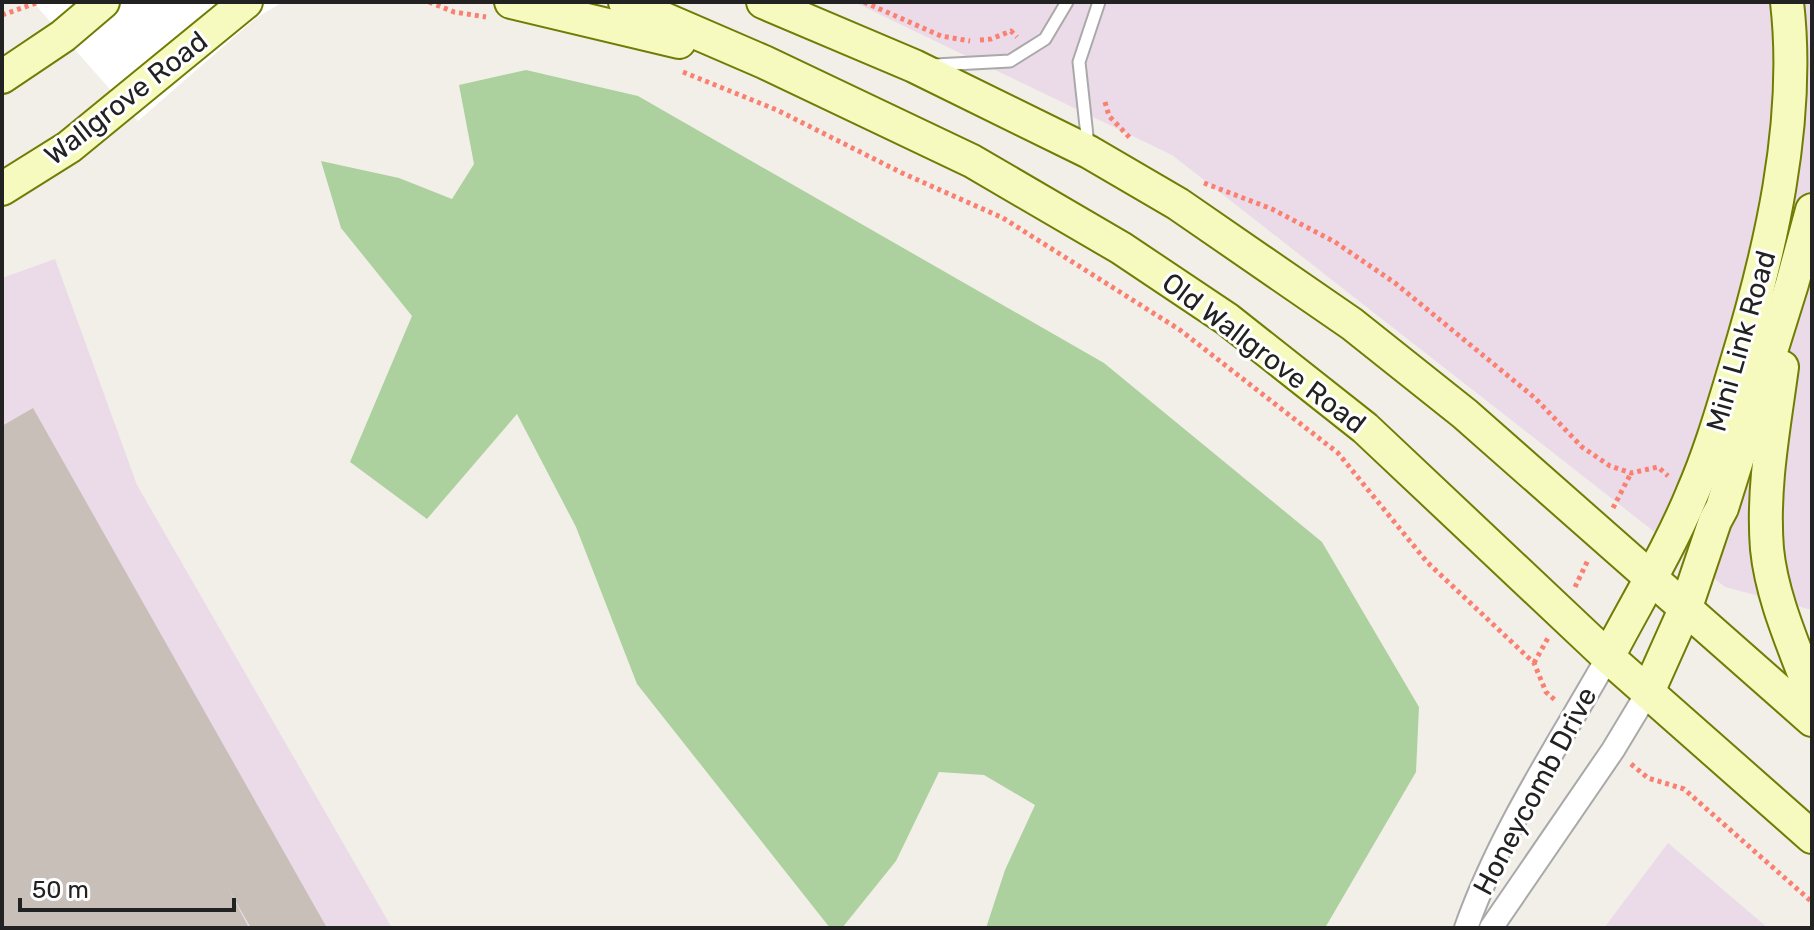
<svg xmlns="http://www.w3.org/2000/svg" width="1814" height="930" font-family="Rubik,sans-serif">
<rect width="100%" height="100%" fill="#f2efe9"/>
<g fill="#ebdbe8">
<path d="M854 2H1812V610L1725 587 1172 155Z"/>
<path d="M55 259 137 485 392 928H2V278Z"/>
<path d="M1668 843 1768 928H1604Z"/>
</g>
<path fill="#add19e" d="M526 70 638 96 1104 363 1322 542 1419 707 1416 772 1325 928H986L1005 870 1035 805 984 775 939 772 896 861 842 928H830L637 684 576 527 517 414 427 519 350 462 412 316 341 228 321 161 399 178 452 199 474 164 459 85Z"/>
<path fill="#fff" d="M33 2H283L256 18 138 121Z"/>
<path fill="#c7bfb8" d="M33 408 327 928H251L228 888 249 928H2V426Z"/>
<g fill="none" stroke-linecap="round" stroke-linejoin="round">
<defs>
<g id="service">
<path d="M935 65 1010 61 1045 39 1067 2"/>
<path d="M1088 145 1079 62 1099 2"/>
</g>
<g id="minor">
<path d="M1466 928C1500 832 1558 745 1608 657"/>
<path d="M1491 928 1613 750 1648 692"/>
</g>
<g id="secondary">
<path d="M511 2 679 42"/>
<path d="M625 2 764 62 972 161 1121 248 1227 319 1365 428 1608 657 1812 837"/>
<path d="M763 2 914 66 1089 152 1178 204 1352 324 1465 414 1812 720"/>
<path d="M2 77 63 36 103 2"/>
<path d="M2 189 69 147 246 2"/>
<path d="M1782 367C1774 427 1762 488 1767 549 1772 599 1795 648 1812 695"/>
<path d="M1608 657C1636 603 1669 550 1692 494 1710 453 1722 411 1735 368 1770 253 1801 123 1787 2"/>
<path d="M1648 692 1686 607 1715 521 1722 508 1792 284 1812 210"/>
</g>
</defs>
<use href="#service" stroke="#a9a9a9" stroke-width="15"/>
<use href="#minor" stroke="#a9a9a9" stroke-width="26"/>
<use href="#secondary" stroke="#707d05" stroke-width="36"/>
<g stroke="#fa8072" stroke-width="5" stroke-dasharray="4 4" stroke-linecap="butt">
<path d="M429 2 454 12 486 17"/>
<path d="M864 2 941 36 970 41"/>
<path d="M2 15 39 2"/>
<path d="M980 40 991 39 1011 31 1017 37"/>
<path d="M683 72 777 110 902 173 1003 218 1180 330 1338 453 1427 562 1534 663 1546 692 1556 701"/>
<path d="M1105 102 1109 116 1131 139"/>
<path d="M1204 183 1272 209 1335 242 1395 283 1535 398 1582 447 1610 466 1631 473 1658 467 1668 476"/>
<path d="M1613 508 1631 473"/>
<path d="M1575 587 1588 560"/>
<path d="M1534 663 1548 638"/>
<path d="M1631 764 1648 778 1684 789 1812 902"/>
</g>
<use href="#service" stroke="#fff" stroke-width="11"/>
<use href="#minor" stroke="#fff" stroke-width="22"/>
<use href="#secondary" stroke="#f7fabf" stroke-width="32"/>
</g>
<g text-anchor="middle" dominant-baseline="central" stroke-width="6" stroke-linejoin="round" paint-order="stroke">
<g font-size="28" fill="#222" stroke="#fff">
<text transform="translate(126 98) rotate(-38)">Wallgrove Road</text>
<text transform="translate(1741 341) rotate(-74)">Mini Link Road</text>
<text transform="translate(1264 353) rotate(37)">Old Wallgrove Road</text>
<text transform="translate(1535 791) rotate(-62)">Honeycomb Drive</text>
</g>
</g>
<rect width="1814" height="930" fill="none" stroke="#222222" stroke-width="8"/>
<path d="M20 898v12h214v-12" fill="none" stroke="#222222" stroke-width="4"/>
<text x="32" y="898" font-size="24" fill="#222222" stroke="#ffffff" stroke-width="6" paint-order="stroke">50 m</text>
</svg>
